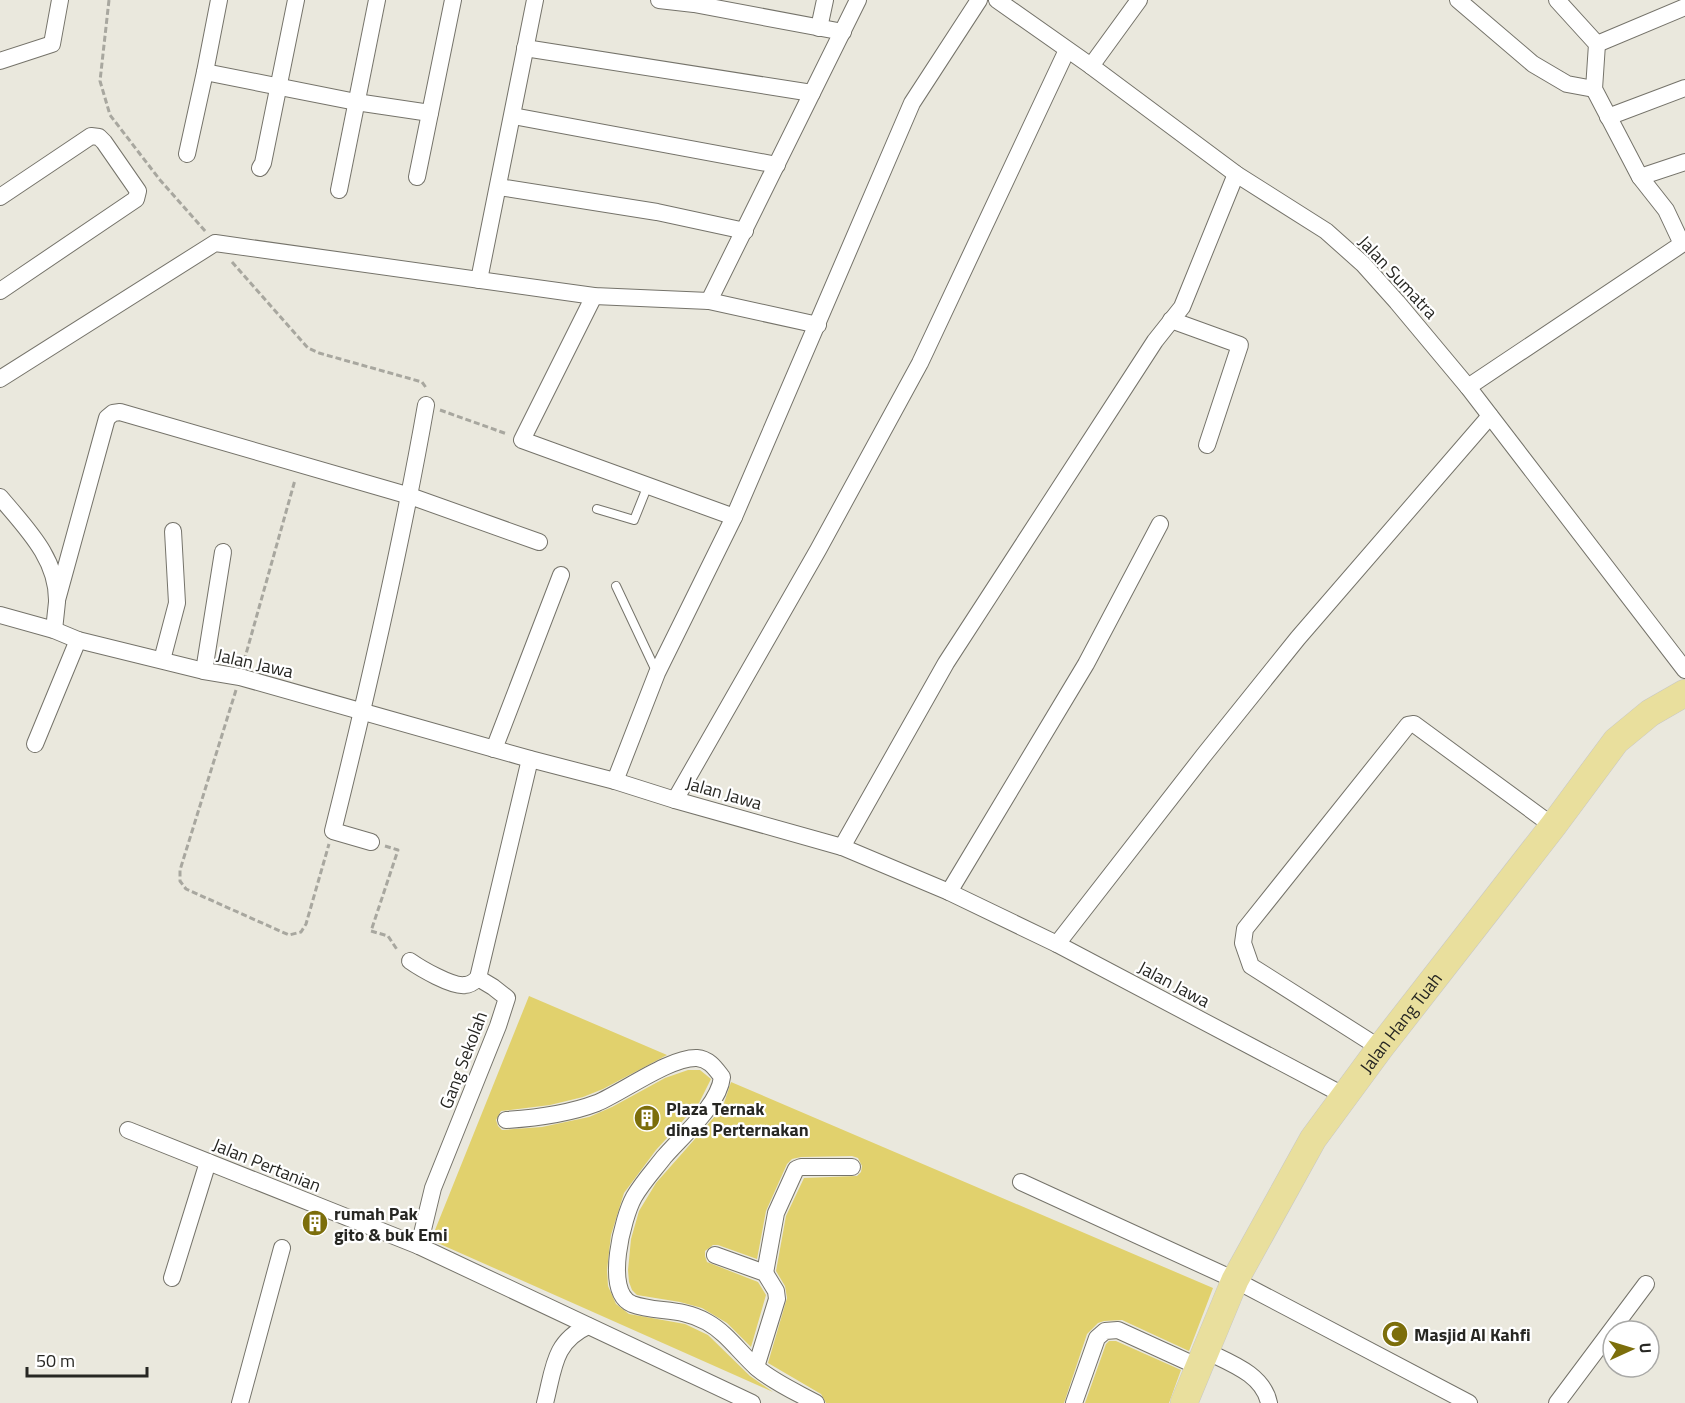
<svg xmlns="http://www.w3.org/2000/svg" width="1685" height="1403" font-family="'Titillium Web',sans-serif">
<rect width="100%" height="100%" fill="#eae8dd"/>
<g fill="#e1d16d">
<path d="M529 996 667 1055 603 1089 583 1097 550 1105 501 1111 496 1120 498 1126 502 1130 542 1127 589 1117 612 1107 665 1078 688 1070H700L711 1079 699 1103 656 1150 624 1193 611 1235 607 1270 608 1286 616 1304 629 1314 685 1324 708 1335 750 1376 773 1392 431 1240Z"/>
<path d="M731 1082 1213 1288 1189 1351 1122 1320 1104 1321 1098 1323 1087 1334 1064 1403H826L821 1394 768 1363 787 1298 785 1286 776 1271 786 1216 804 1178 857 1176 861 1172 862 1166 858 1158 852 1156 801 1157 792 1159 787 1164 766 1211 757 1259 718 1245H713L705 1251V1256L707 1262 758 1282 766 1295 751 1347 727 1323 702 1308 680 1302 637 1295 632 1290 629 1282 628 1270 631 1239 639 1211 656 1183 716 1115 724 1103Z"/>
<path d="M306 1212 326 1220 321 1236 304 1228Z"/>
<path d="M1109 1341H1116L1181 1370 1169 1403H1085L1106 1344Z"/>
</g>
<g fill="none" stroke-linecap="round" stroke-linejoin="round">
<defs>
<g id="lane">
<path d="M597 509 634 520 648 485"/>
<path d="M616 586 657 673"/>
</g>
<g id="street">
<path d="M659 0 694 4 843 32"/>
<path d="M997 0 1091 66 1236 174 1326 231 1363 264 1397 302 1468 387 1685 670"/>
<path d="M1458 0 1533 64 1567 84 1594 89"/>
<path d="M819 28 825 0"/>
<path d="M1597 44 1685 7"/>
<path d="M525 48 812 93"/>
<path d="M0 61 52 44 60 0"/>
<path d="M1091 66 1139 0"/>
<path d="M205 72 356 102 430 113"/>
<path d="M513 116 777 165"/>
<path d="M1608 117 1685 88"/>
<path d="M187 154 205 72 219 0"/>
<path d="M260 168 263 163 296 0"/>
<path d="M417 177 453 0"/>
<path d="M1640 177 1685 162"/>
<path d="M499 187 657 212 745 231"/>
<path d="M339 190 377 0"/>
<path d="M0 197 91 136 99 137 104 142 138 191 136 199 0 291"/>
<path d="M479 280 535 0"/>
<path d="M594 296 522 440 734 517"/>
<path d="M709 301 858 0"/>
<path d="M1171 320 1240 345 1207 445"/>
<path d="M0 379 215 243 594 296 709 301 818 325"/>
<path d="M1468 387 1682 244 1666 210 1640 177 1594 89 1597 44 1557 0"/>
<path d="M0 497C26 528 58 559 57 602 56 611 55 621 54 630"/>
<path d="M57 600 107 418 113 413 120 412 410 496 539 542"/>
<path d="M0 615 54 630 78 640 204 671 240 677 530 759 615 781 675 800 842 847 949 892 1057 944 1345 1096"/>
<path d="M162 660 177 603 173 531"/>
<path d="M204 671 223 552"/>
<path d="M35 744 78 640"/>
<path d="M494 749 561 575"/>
<path d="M615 781 657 673 734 517 912 103 979 0"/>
<path d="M675 800 818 550 920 363 1067 50"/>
<path d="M371 842 333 831C368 690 401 548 426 405"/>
<path d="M842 847 946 663 1155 341 1182 307 1236 174"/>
<path d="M949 892 1086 664 1160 524"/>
<path d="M1057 944 1204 755 1298 638 1490 416"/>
<path d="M410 961C420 968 452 987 465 985 470 985 474 982 478 978"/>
<path d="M1380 1048 1251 966 1243 943 1245 929 1408 725 1414 724 1553 826"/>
<path d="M506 1120C537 1118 568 1114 597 1103 623 1092 670 1057 697 1058 709 1059 715 1068 722 1077 719 1105 682 1136 664 1157 654 1170 642 1183 634 1197 623 1217 603 1292 632 1304 656 1313 681 1307 707 1322 727 1333 740 1353 757 1368 775 1383 796 1392 816 1403"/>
<path d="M128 1130 419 1246 752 1403"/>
<path d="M1021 1182 1235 1280 1469 1403"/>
<path d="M419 1246 433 1188 498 1026 507 998 493 987 478 978 530 759"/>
<path d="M715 1255 765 1273 776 1291 777 1299 756 1367"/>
<path d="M765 1273 776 1213 796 1169 801 1167H852"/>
<path d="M172 1278 208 1162"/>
<path d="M1206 1351C1230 1363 1263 1374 1269 1403"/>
<path d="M240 1403 282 1248"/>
<path d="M545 1403C554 1369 553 1342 588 1326"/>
<path d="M1074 1403 1097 1338 1105 1331 1118 1330 1199 1367"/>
<path d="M1557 1403 1646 1284"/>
</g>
<g id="primary">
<path id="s1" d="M1184 1403 1235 1280 1313 1139 1380 1048 1553 826 1616 741 1650 713 1685 693"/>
</g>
</defs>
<use href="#lane" stroke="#75736a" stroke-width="10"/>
<use href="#street" stroke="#75736a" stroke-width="18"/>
<use href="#primary" stroke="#c7c7c6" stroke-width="28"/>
<g stroke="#a8a79f" stroke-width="3" stroke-dasharray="6 3" stroke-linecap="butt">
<path d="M109 0 100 81 110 115 160 180 206 232"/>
<path d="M232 262 308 348 319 353 422 382 427 389"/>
<path d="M440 410 507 434"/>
<path d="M244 661 295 480"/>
<path d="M236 690 180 870V881L186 889 289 935 301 932 306 924 329 844"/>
<path d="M385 846 398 850 371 931 388 936 398 951"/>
</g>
<use href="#lane" stroke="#fff" stroke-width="8"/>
<use href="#street" stroke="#fff" stroke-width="16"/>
<use href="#primary" stroke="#e9df9d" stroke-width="27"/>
</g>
<defs>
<symbol id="building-disc" viewBox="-11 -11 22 22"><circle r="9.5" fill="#7c6e0b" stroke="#fff"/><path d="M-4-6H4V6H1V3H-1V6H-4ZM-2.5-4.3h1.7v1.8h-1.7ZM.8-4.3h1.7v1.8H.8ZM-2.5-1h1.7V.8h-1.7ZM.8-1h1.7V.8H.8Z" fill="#fff"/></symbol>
<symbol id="mosque-disc" viewBox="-11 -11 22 22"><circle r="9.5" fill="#7c6e0b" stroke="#fff"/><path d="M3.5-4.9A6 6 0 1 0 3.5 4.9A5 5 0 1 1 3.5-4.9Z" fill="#fff"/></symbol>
</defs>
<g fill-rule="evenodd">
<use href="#building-disc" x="632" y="1103" width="30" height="30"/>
<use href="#building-disc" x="300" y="1208" width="30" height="30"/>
<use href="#mosque-disc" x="1380" y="1319" width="30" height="30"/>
</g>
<g text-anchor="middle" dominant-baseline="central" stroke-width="4.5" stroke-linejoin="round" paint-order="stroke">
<g font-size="18" fill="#272723" stroke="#fff">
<text transform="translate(1398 277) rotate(47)">Jalan Sumatra</text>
<text transform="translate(255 663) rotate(13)">Jalan Jawa</text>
<text transform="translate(724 793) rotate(16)">Jalan Jawa</text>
<text transform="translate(1174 984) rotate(28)">Jalan Jawa</text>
<text stroke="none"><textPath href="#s1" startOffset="440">Jalan Hang Tuah</textPath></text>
<text transform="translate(463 1060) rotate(-69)">Gang Sekolah</text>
<text transform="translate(267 1165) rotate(22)">Jalan Pertanian</text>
</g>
<g font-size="18" font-weight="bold" fill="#272723" stroke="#fff" text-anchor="start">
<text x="666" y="1108">Plaza Ternak<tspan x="666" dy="21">dinas Perternakan</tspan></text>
<text x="334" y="1213">rumah Pak<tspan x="334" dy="21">gito &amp; buk Emi</tspan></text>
<text x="1414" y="1334">Masjid Al Kahfi</text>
</g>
</g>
<g transform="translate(1631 1349) rotate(86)"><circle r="28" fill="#ffffff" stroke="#a9a9a7" stroke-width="1.5"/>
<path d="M0-4.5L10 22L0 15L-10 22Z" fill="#7c6e0b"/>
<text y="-9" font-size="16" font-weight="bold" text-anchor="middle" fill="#272723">U</text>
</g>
<path d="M27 1367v9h120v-9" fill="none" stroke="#272723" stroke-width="3"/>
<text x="36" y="1367" font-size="18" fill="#272723" stroke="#ffffff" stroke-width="4.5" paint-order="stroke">50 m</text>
</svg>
